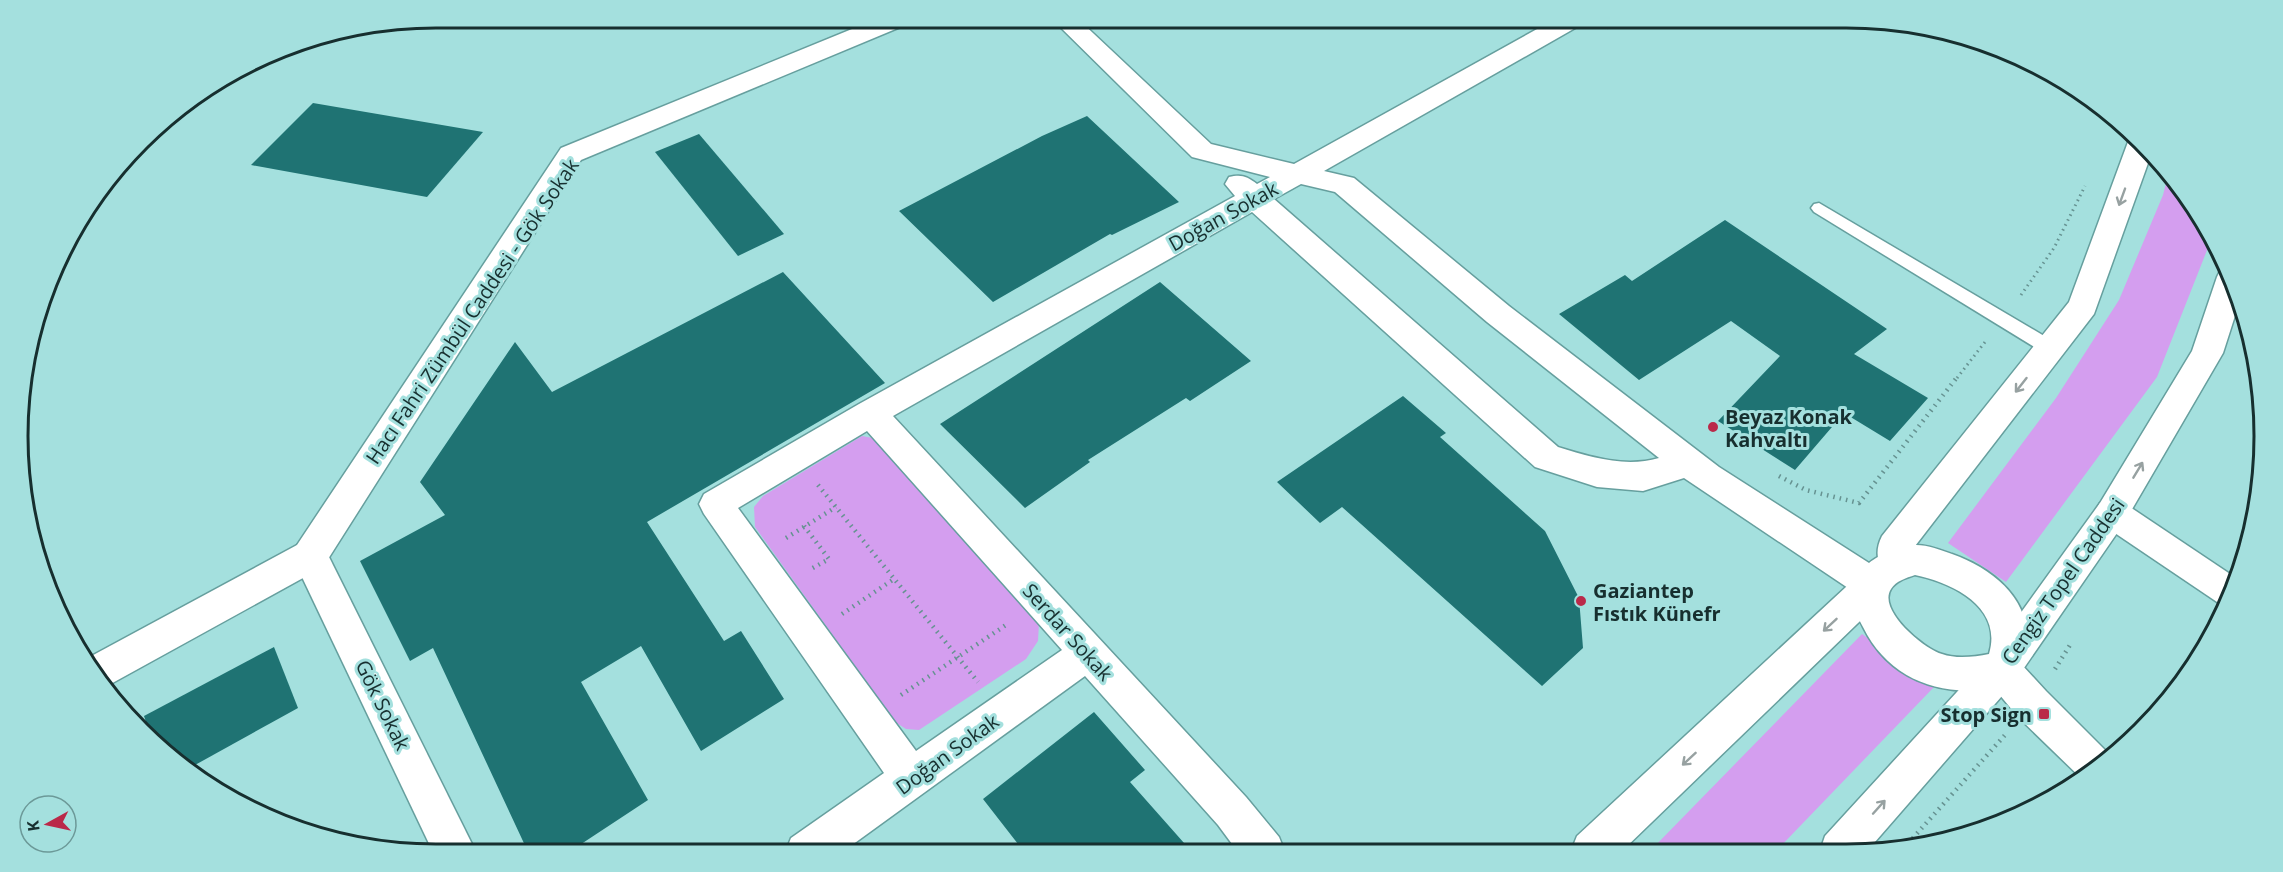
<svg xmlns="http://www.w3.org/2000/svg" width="2283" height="872" font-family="'Open Sans',sans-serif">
<rect width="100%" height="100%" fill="#a4e0de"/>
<g fill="#d49eef">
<path d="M2169 171 2213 235 2157 377 2006 582 1948 543 2056 398 2119 300 2163 195Z"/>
<path d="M862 436 878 439 1039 623 1038 641 1026 659 919 730 906 729 895 722 755 527 754 507 763 496Z"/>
<path d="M1862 634 1935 686 1776 851H1650Z"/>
</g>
<g fill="#1f7373">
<path d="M313 103 483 132 427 197 251 165Z"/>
<path d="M1087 116 1179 202 1112 235 1110 234 993 302 899 211 1042 136Z"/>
<path d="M699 134 784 234 738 256 655 152Z"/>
<path d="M1725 220 1887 329 1854 354 1928 398 1890 441 1844 413 1795 470 1718 421 1780 356 1731 321 1639 380 1559 314 1625 275 1632 281Z"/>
<path d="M783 272 885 383 647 522 724 641 741 631 784 699 701 751 641 646 581 682 648 800 566 854H529L433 648 410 661 360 561 445 515 420 482 515 342 552 392Z"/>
<path d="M1160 282 1251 361 1190 401 1186 398 1088 460 1090 462 1025 508 940 424Z"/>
<path d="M1403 396 1446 433 1440 437 1545 531 1579 598 1583 648 1542 686 1342 507 1320 523 1277 482Z"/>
<path d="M274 647 298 708 186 770 182 768 150 734 144 716Z"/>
<path d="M1094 712 1145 770 1130 782 1192 852 1025 853 983 799Z"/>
</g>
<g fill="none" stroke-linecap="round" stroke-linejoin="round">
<defs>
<path id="service" d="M1819 203 2056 343 2059 348 2056 353 2050 354 2044 353 1814 212 1811 208 1814 204Z"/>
<g id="minor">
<path d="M1051 18H1077L1211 144 1294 164 1557 18H1587L1584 23 1324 171 1354 178 1509 306 1719 467 1869 563C1880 554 1901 545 1916 545 1928 545 1941 550 1952 554 2000 571 2042 610 2022 665L2046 691 2112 757 2081 778 2018 717 1994 688C1939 698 1888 678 1863 627 1857 616 1852 604 1854 592L1684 478 1643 491 1597 487 1535 467 1252 212 893 416 1246 797 1279 837 1285 852H1238L1218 825 1085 676 841 853H785L791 838 884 773 704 514 699 504 704 494 859 404 1235 196 1225 184 1229 177C1241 174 1247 176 1257 184L1270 177 1192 157ZM1301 184 1335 192 1487 322 1659 458C1625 468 1591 457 1558 447L1274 199ZM867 431 1062 650 916 751 738 508ZM1915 575C1953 583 2003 607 1989 654 1974 657 1956 659 1942 654 1924 649 1877 610 1891 589 1896 581 1906 578 1915 575Z"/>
<path d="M2112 499 2124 503 2236 578 2223 606 2100 523 2095 513 2100 503Z"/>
<path d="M310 541 323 545 477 854H434L292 556 297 545Z"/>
</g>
<path id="tertiary" d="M879 18H913L910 23 581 160 323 567 107 686 88 668 84 660 297 545 561 148Z"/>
<g id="primary">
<path d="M2134 135 2152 152 2094 314 1912 550 1914 563 1909 574 1896 578 1886 575 1891 585 1886 596 1622 851H1571L1577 836 1860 574 1873 569 1883 573C1877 560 1875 550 1882 536L2069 302 2128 142Z"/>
<path d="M2227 268 2241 297 2223 353 2124 523 2015 681 1868 850 1820 851 1825 836 1989 657 2100 503 2192 351 2217 277 2221 269Z"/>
</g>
</defs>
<use href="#service" stroke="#669f9e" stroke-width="3"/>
<use href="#minor" stroke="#669f9e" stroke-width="3"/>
<use href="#tertiary" stroke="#669f9e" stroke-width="3"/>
<use href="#primary" stroke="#669f9e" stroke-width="3"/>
<g stroke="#669291" stroke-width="3" stroke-dasharray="1.5 4" stroke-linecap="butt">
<path d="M1607 28 1625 18"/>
<path d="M2021 295 2054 248 2085 186"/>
<path d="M1957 378 1985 342"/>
</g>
<g stroke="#669291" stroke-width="4.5" stroke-dasharray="1.5 5" stroke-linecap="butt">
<path d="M1779 476 1806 490 1859 503 1958 376"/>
<path d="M818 485 978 682"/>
<path d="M804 526 829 559 811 569"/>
<path d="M786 538 836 507"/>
<path d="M842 614 894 579"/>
<path d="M2055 669 2070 645"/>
<path d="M901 695 1009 623"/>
<path d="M1904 848 2005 735"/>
</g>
<use href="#service" fill="#fff" fill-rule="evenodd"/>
<use href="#minor" fill="#fff" fill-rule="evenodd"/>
<use href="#tertiary" fill="#fff" fill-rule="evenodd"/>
<use href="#primary" fill="#fff" fill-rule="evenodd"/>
</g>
<defs><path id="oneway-shaft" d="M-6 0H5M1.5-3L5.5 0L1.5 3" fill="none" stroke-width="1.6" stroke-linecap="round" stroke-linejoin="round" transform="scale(1.5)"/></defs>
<g stroke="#97a1a1">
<use href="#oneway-shaft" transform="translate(2122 197) rotate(110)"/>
<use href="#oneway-shaft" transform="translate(2021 385) rotate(128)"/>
<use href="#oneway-shaft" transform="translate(2138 470) rotate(-59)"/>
<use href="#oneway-shaft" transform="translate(1830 625) rotate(137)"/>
<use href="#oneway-shaft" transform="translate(1689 759) rotate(137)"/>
<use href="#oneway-shaft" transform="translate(1879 807) rotate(-48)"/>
</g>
<g fill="#ba2949" stroke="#a4e0de" stroke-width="2">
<circle cx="1713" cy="427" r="6"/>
<circle cx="1581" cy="601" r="6"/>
<rect x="2038" y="708" width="12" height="12" rx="3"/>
</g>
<g text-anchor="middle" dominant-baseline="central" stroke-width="6" stroke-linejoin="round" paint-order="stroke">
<g font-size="20" fill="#172f2f" stroke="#a4e0de">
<text transform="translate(1223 216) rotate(-29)">Doğan Sokak</text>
<text transform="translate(472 311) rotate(-56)">Hacı Fahri Zümbül Caddesi - Gök Sokak</text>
<text transform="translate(2063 581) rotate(-55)">Cengiz Topel Caddesi</text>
<text transform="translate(1068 632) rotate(48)">Serdar Sokak</text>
<text transform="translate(383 705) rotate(64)">Gök Sokak</text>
<text transform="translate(947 754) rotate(-36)">Doğan Sokak</text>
</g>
<g font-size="20" font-weight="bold" fill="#172f2f" stroke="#a4e0de" text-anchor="start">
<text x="1725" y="416">Beyaz Konak<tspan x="1725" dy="23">Kahvaltı</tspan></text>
<text x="1593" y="590">Gaziantep<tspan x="1593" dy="23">Fıstık Künefr</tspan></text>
<text x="2032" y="714" text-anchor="end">Stop Sign</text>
</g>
</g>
<path d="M0 0H2283V872H0ZM436 28H1846A408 408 0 0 1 2254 436V436A408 408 0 0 1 1846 844H436A408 408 0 0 1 28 436V436A408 408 0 0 1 436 28Z" fill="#a4e0de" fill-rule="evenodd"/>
<path fill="none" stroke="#172f2f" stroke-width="3" d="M436 28H1846A408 408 0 0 1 2254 436V436A408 408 0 0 1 1846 844H436A408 408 0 0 1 28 436V436A408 408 0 0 1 436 28Z"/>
<g transform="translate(48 824) rotate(262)"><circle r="28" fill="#a4e0de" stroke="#6c9998" stroke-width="1.5"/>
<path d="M0-4.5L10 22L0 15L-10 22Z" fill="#ba2949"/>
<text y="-9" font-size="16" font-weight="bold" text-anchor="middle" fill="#172f2f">K</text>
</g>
</svg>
